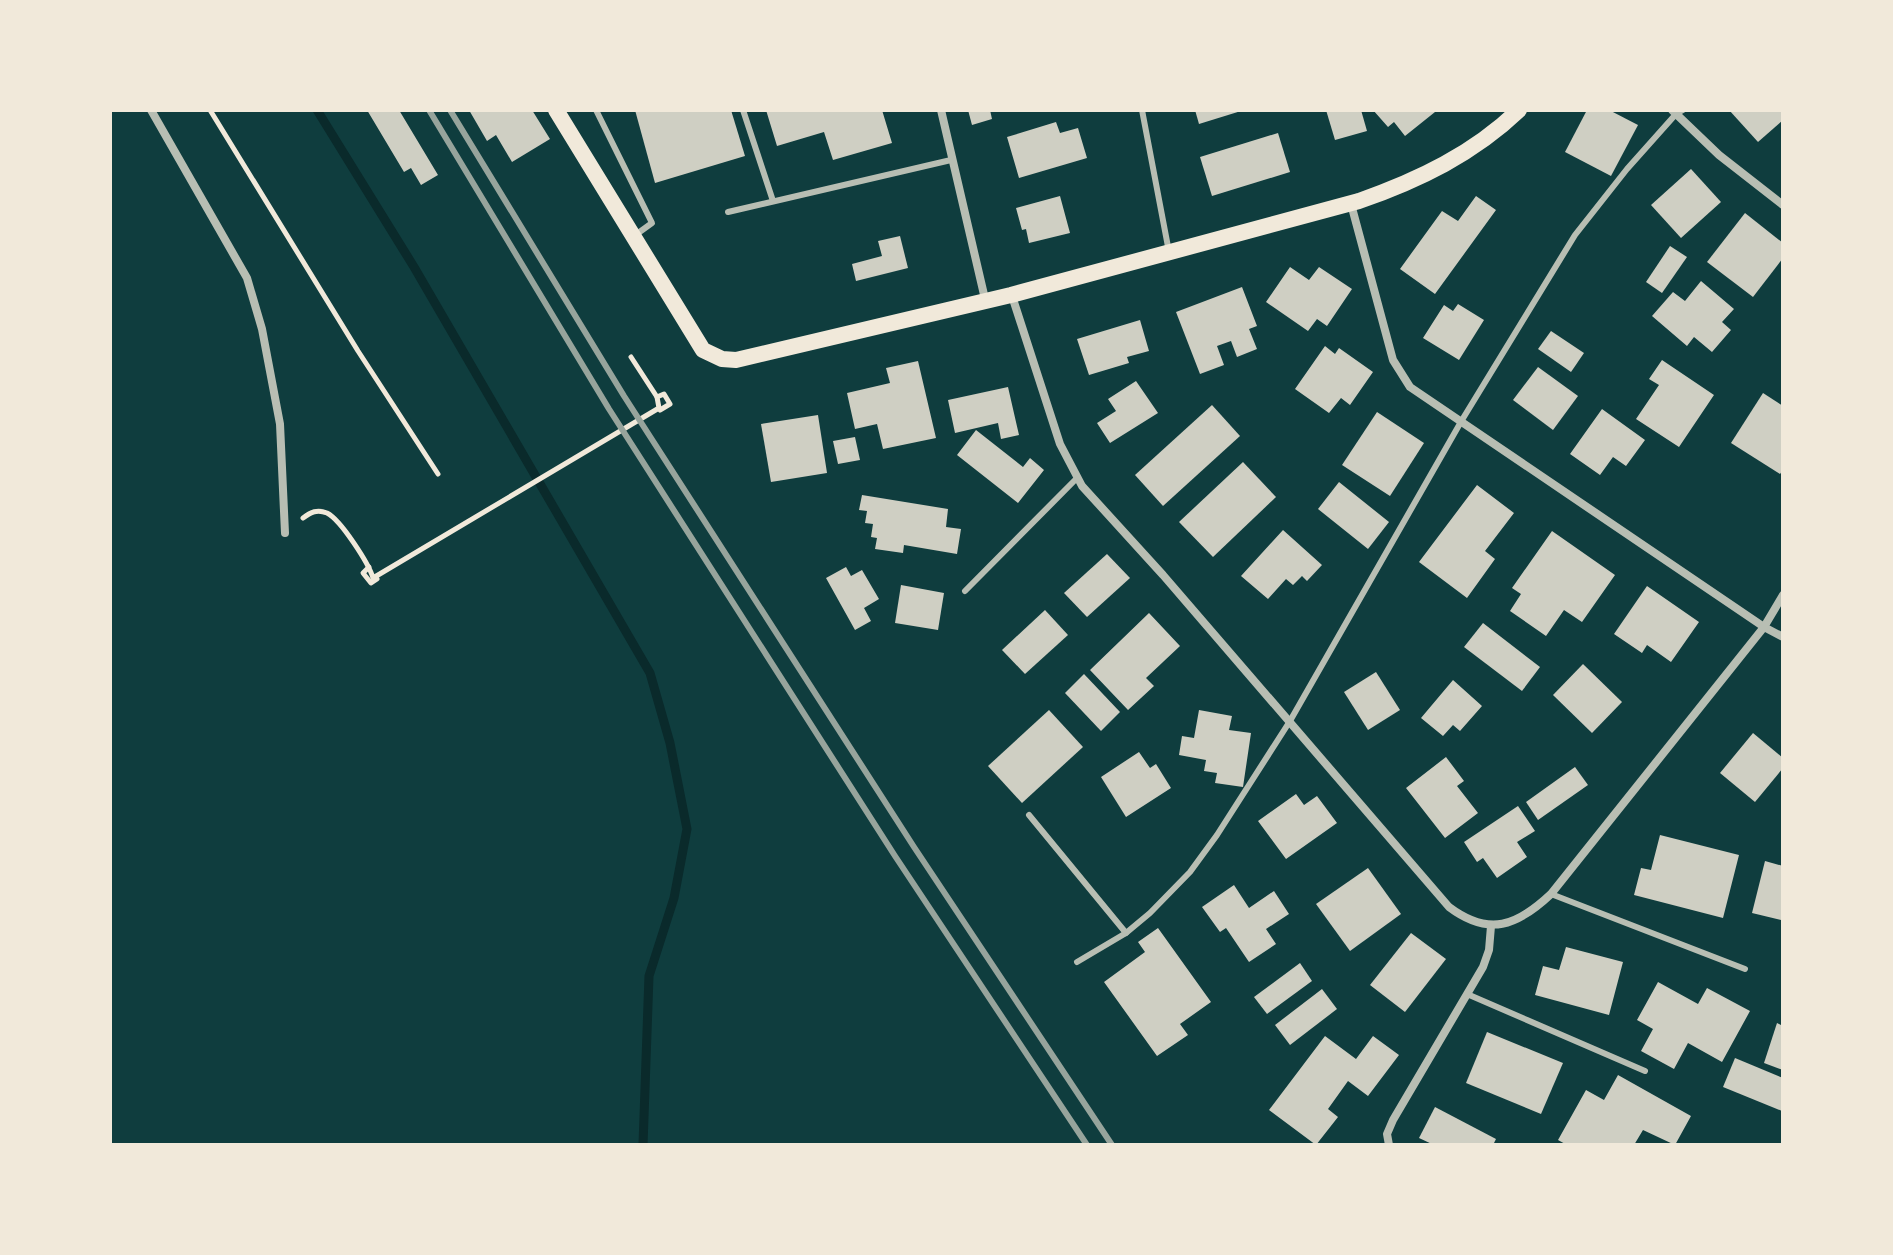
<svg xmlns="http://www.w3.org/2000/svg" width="1893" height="1255" font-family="Overpass,sans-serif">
<rect width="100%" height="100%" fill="#0f3d3e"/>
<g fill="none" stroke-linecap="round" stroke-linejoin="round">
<path stroke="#0a2a2b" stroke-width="9" d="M317 110 414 267 650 673 670 743 687 829 674 898 649 976 643 1145"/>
</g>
<g fill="#cfcfc3">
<path d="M367 110H399L438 175 421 185 411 168 404 172Z"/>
<path d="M469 110H532L550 139 512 162 496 135 487 141Z"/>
<path d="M635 110H731L745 156 655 183Z"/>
<path d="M766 110H882L892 143 833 160 824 132 777 146Z"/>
<path d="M968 110H990L992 119 972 125Z"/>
<path d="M1195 110H1241V111L1199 124Z"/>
<path d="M1326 110H1361L1367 131 1335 140Z"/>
<path d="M1373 110H1434L1435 112 1405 136 1394 122 1388 127Z"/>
<path d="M1587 110H1609L1638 125 1611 176 1565 152Z"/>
<path d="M1729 110H1783V120L1758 142Z"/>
<path d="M1056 122 1060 133 1078 128 1087 158 1019 178 1007 137Z"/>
<path d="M1278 133 1290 172 1212 196 1200 157Z"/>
<path d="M1691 169 1721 202 1681 238 1651 205Z"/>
<path d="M1060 196 1070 233 1029 243 1026 229 1022 230 1016 208Z"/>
<path d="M1476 196 1496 210 1435 294 1400 269 1442 211 1458 221Z"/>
<path d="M1745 213 1783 243V258L1753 297 1707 262Z"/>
<path d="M900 236 908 268 856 281 852 264 882 256 878 241Z"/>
<path d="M1670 246 1687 257 1662 293 1646 282Z"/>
<path d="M1290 267 1309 280 1319 267 1352 289 1327 326 1317 319 1308 331 1266 302Z"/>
<path d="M1701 281 1734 309 1722 322 1731 330 1712 352 1694 337 1687 346 1652 316 1673 292 1685 301Z"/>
<path d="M1242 287 1257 326 1249 329 1257 349 1237 357 1231 341 1217 346 1224 365 1200 374 1176 312Z"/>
<path d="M1458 304 1484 320 1459 360 1423 338 1444 305 1453 311Z"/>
<path d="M1140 320 1149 351 1127 357 1129 363 1089 375 1077 339Z"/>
<path d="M1551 331 1584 353 1571 372 1538 349Z"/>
<path d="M1325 346 1335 354 1339 348 1373 372 1350 405 1341 398 1329 413 1295 389Z"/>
<path d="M1662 360 1714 395 1679 447 1636 419 1659 385 1649 379Z"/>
<path d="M918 361 936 438 883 449 877 424 855 429 847 393 890 383 886 368Z"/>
<path d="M1538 367 1578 396 1553 430 1513 400Z"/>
<path d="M1136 381 1158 413 1110 443 1097 423 1116 411 1108 399Z"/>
<path d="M1008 387 1019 435 1001 439 998 423 955 433 948 400Z"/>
<path d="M1763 393 1783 406V470L1780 474 1731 443Z"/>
<path d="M1212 405 1240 436 1163 506 1135 475Z"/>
<path d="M1602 409 1645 440 1626 466 1613 457 1600 475 1570 454Z"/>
<path d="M1377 412 1424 443 1390 496 1342 465Z"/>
<path d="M818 415 827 473 771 482 761 424Z"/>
<path d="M976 430 1023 467 1030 458 1044 470 1018 503 957 455Z"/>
<path d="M855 437 860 460 838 464 833 441Z"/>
<path d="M1243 462 1276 497 1213 557 1179 522Z"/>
<path d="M1339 482 1389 522 1368 549 1318 509Z"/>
<path d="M1477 485 1514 513 1485 551 1495 559 1467 598 1419 562Z"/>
<path d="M862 495 948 509 946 527 961 529 957 554 904 545 903 553 875 549 877 538 871 537 873 524 865 523 867 511 859 510Z"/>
<path d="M1283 530 1322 565 1307 581 1302 576 1293 585 1286 579 1268 599 1241 576Z"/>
<path d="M1552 531 1615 575 1582 622 1564 610 1546 636 1510 611 1521 594 1512 588Z"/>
<path d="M1107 554 1130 578 1087 617 1064 593Z"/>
<path d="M846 567 851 576 862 570 879 599 864 608 871 621 855 630 826 578Z"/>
<path d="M901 585 944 593 938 630 895 623Z"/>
<path d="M1647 586 1699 622 1671 662 1647 645 1642 653 1614 634Z"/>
<path d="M1045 610 1068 635 1025 674 1002 650Z"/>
<path d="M1149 613 1180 646 1146 678 1154 686 1128 710 1090 670Z"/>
<path d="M1483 623 1540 667 1522 691 1464 647Z"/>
<path d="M1583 664 1622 702 1592 733 1553 695Z"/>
<path d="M1376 672 1400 710 1368 730 1344 692Z"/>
<path d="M1084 674 1120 712 1101 731 1065 693Z"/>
<path d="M1453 680 1482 706 1460 731 1453 725 1443 736 1421 718Z"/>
<path d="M1049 710 1083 747 1022 803 988 766Z"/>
<path d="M1199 710 1232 716 1229 730 1251 733 1243 787 1215 783 1217 773 1204 771 1206 760 1179 755 1182 736 1194 738Z"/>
<path d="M1753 733 1783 758V768L1755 802 1720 773Z"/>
<path d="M1139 752 1150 768 1156 764 1171 788 1126 817 1101 777Z"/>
<path d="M1446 757 1464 781 1457 786 1478 813 1445 838 1406 788Z"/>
<path d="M1575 767 1588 785 1538 820 1526 802Z"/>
<path d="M1296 794 1304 805 1317 796 1337 823 1286 859 1258 821Z"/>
<path d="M1518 806 1535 831 1517 842 1527 857 1497 878 1483 858 1477 862 1464 842Z"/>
<path d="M1660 835 1739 855 1723 918 1634 895 1641 868 1651 870Z"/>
<path d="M1765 861 1783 866 1781 920 1752 913Z"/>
<path d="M1368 868 1401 914 1350 951 1316 904Z"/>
<path d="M1234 885 1249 908 1274 891 1289 914 1266 929 1276 944 1249 962 1226 928 1220 932 1202 907Z"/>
<path d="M1158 928 1211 1002 1180 1024 1188 1035 1157 1056 1104 982 1145 952 1138 942Z"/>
<path d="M1411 933 1446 959 1405 1012 1370 985Z"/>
<path d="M1566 947 1623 962 1609 1015 1535 995 1543 966 1559 970Z"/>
<path d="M1300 963 1312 981 1267 1014 1254 997Z"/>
<path d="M1658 982 1698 1004 1707 988 1750 1011 1722 1062 1688 1043 1674 1069 1641 1051 1653 1029 1637 1020Z"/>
<path d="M1322 989 1337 1009 1290 1045 1275 1025Z"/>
<path d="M1777 1023 1783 1026V1070L1764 1063Z"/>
<path d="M1487 1032 1563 1063 1541 1114 1466 1083Z"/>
<path d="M1325 1036 1356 1059 1373 1036 1399 1055 1368 1096 1348 1081 1328 1109 1338 1117 1316 1145 1269 1110Z"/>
<path d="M1735 1058 1783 1078 1782 1111 1723 1087Z"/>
<path d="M1618 1075 1691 1116 1675 1145 1643 1130 1634 1145H1567L1558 1140 1586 1090 1604 1100Z"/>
<path d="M1435 1107 1496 1139 1493 1145H1434L1419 1138Z"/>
</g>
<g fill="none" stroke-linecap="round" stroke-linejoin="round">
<g stroke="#f1e9da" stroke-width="5">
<path d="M210 110 358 351 438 474"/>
<path d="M657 397 664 394 670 404 660 410"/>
<path d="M303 518C311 512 317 509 327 513 341 520 369 564 373 578L659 408 657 397 631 357"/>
<path d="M369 567 363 573 371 583 377 579"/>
</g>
<g stroke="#b8beb3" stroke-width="6">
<path d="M596 110 652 223 634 236"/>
<path d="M743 110 773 201"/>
<path d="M1142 110 1169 252"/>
<path d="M728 212 951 160"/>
<path d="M965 591 1077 478"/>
<path d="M1029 815 1126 933"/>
<path d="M1551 894 1745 969"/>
<path d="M1077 962 1126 933 1150 913 1190 872 1217 835 1290 721 1462 420 1575 235 1627 169 1676 114 1683 110"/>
<path d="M1467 994 1645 1071"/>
</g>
<g stroke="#b8beb3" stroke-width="8">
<path d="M151 110 247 278 262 329 280 424 285 533"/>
<path d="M941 110 985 299"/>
<path d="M1672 110 1719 155 1783 205"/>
<path d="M1351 204 1393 360 1410 387 1764 627 1783 637"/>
<path d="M1012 296 1060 444 1082 486 1163 575 1449 907C1489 937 1517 926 1551 894L1764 627 1783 595"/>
<path d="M1389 1145 1387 1134 1393 1120 1483 967 1489 950 1491 926"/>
</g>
<path stroke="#f1e9da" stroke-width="16" d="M556 110 703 350 722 359 736 360 1011 295 1359 201C1419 180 1473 154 1519 110"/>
<g stroke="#97a49c" stroke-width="6">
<path d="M429 110 609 409 895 856 1087 1145"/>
<path d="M450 110 624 396 914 847 1112 1145"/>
</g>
</g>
<rect width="1893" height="1255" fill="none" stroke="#f1e9da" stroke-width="224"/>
</svg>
